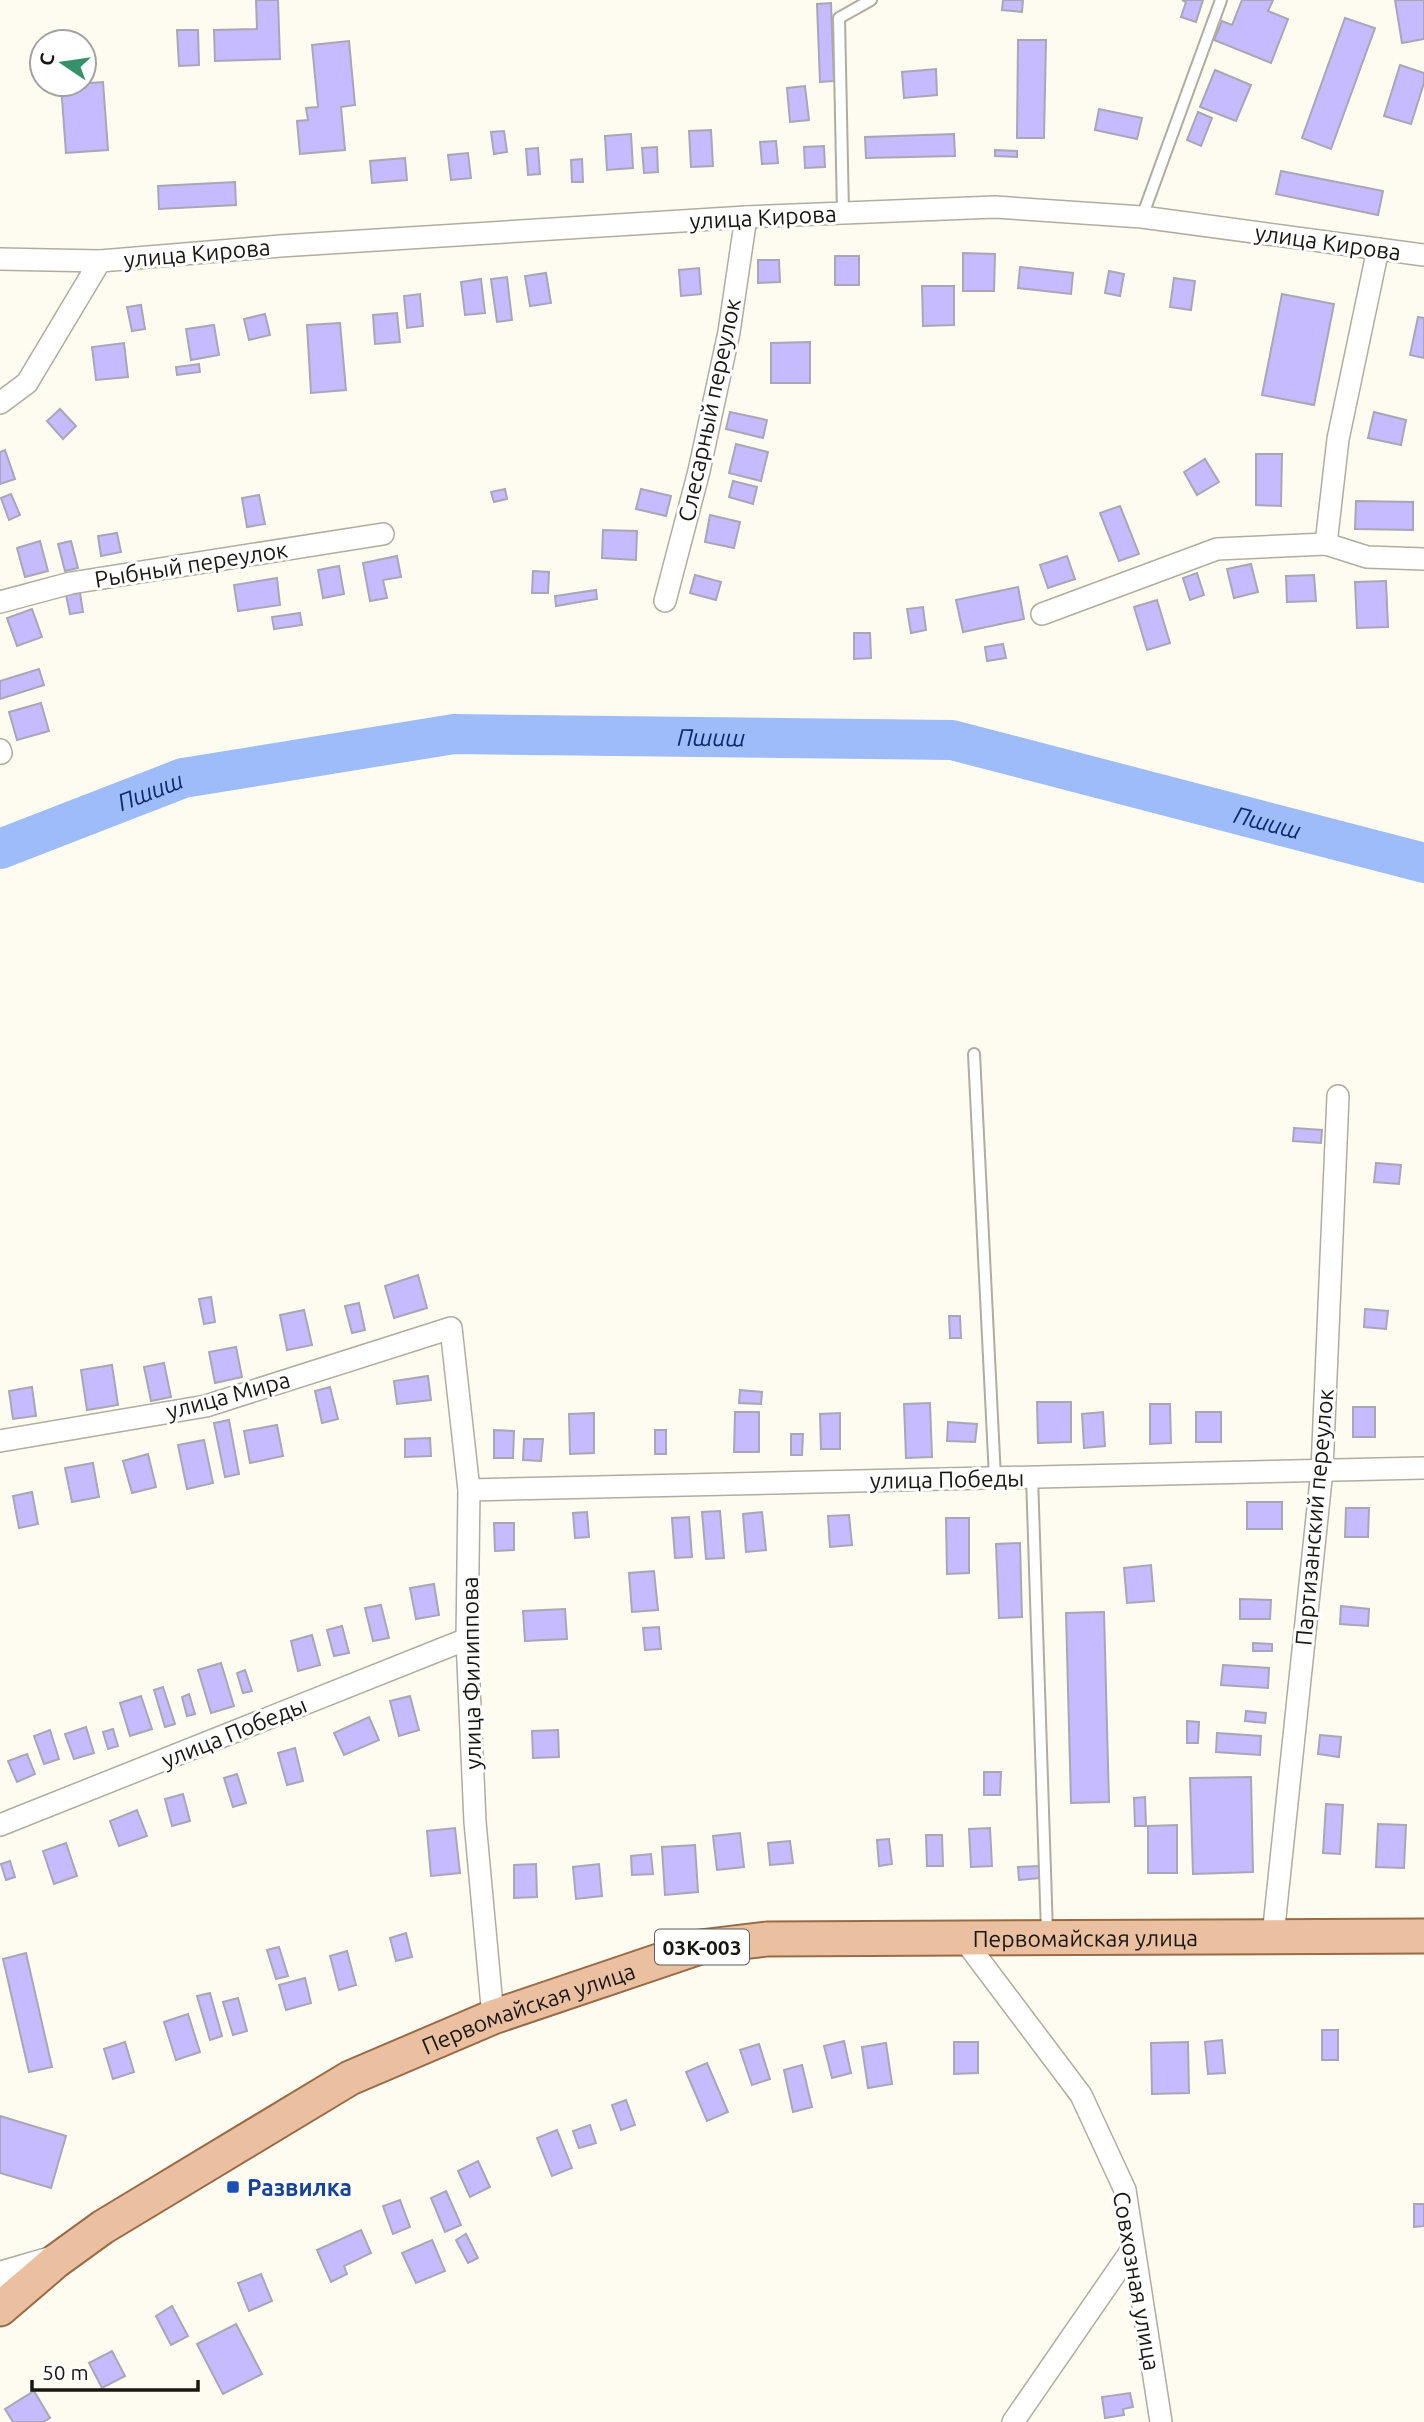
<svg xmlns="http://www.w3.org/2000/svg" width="1424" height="2422" font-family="Ubuntu,sans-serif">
<rect width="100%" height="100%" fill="#fefcf0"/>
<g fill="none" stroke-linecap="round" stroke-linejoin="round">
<path stroke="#9ebcf9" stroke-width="40" id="s1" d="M0 849 183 778 454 734 952 740 1424 863"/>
</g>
<g fill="#c6bbfe" stroke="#a9a7b5" stroke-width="2">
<path d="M256 0H278L280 59 215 61 214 30 257 29Z"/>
<path d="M1003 0H1023L1022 12 1002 10Z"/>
<path d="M1182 0H1203L1196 22 1181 17 1186 2Z"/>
<path d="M1242 0H1273L1268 11 1288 19 1271 63 1214 40 1222 21 1232 25Z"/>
<path d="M1395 0H1424V39L1402 43Z"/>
<path d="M831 3 834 81 820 82 817 4Z"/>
<path d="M1345 18 1375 28 1331 149 1302 138Z"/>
<path d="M177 30H198L199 65 179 66Z"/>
<path d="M1018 40H1046L1044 138H1017Z"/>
<path d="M349 41 355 105 341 107 345 150 300 154 297 121 308 120 306 108 318 107 312 45Z"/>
<path d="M1400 65 1424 73V83L1411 124 1384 116Z"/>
<path d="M936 69 937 95 904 98 902 72Z"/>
<path d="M1215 70 1251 85 1236 121 1200 107Z"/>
<path d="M103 82 108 150 66 153 61 85Z"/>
<path d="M805 86 809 120 790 122 787 88Z"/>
<path d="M1099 109 1142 118 1137 139 1095 130Z"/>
<path d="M1198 112 1212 118 1201 146 1187 140Z"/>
<path d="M711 130 713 166 691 167 689 131Z"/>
<path d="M504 131 507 152 494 154 491 132Z"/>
<path d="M631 134 633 168 607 170 605 136Z"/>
<path d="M954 134 955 156 866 158 865 137Z"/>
<path d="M776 141 778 163 762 164 760 142Z"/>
<path d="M824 146 825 167 805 168 804 147Z"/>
<path d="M657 147 658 172 644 173 642 148Z"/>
<path d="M538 148 540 174 528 175 526 149Z"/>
<path d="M995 150 1017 151V157L995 156Z"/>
<path d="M468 153 471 178 451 180 448 155Z"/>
<path d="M405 158 407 180 372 183 370 161Z"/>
<path d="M582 159 583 182H572L571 160Z"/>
<path d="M1281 171 1383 191 1378 215 1276 194Z"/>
<path d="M235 182 236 205 159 209 158 186Z"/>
<path d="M963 253 995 254 994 291H963Z"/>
<rect x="835" y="256" width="24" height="29"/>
<path d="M758 260H779L780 282 758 283Z"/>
<path d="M1020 267 1073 273 1071 294 1018 288Z"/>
<path d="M699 268 701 294 681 296 679 270Z"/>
<path d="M1109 271 1124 274 1120 296 1105 293Z"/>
<path d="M546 273 551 303 530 306 525 276Z"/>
<path d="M507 277 512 320 497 322 491 279Z"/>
<path d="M1174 278 1195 281 1191 310 1170 307Z"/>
<path d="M481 279 485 313 465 315 461 282Z"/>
<path d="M922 286H954V325L923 326Z"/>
<path d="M420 294 423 326 407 328 404 296Z"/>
<path d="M1282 294 1334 304 1314 405 1262 395Z"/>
<path d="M141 305 145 329 132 331 127 307Z"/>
<path d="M397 313 400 342 375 344 373 315Z"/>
<path d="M265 314 270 335 249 340 244 319Z"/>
<path d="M1418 317 1424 318V358L1410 355Z"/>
<path d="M340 323 346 390 311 393 307 325Z"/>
<path d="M214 325 219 355 191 360 186 329Z"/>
<path d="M810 342V383H771V343Z"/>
<path d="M124 343 128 377 96 380 92 347Z"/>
<path d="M199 364 200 372 177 375 176 367Z"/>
<path d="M60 409 76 426 63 439 47 421Z"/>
<path d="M730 412 767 420 763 438 726 429Z"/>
<path d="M1374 412 1406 420 1401 445 1368 438Z"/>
<path d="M736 444 768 452 761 481 729 473Z"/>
<path d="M5 450 15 479 0 484V452Z"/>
<path d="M1256 454H1282L1281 506 1256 505Z"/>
<path d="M1205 459 1219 482 1197 495 1184 472Z"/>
<path d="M733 481 757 487 753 504 729 497Z"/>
<path d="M505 489 507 499 494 502 491 492Z"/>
<path d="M641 489 671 496 666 516 636 509Z"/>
<path d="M11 494 20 515 9 520 1 498Z"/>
<path d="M259 495 265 524 247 527 242 498Z"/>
<path d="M1356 501 1413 502V530L1355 529Z"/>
<path d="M1120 506 1139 554 1119 561 1100 513Z"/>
<path d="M710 515 740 522 734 548 705 542Z"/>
<path d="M603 530 637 531 636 560 602 558Z"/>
<path d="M117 533 121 552 101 556 98 536Z"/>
<path d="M40 541 48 571 25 577 17 548Z"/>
<path d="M71 541 78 568 65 571 58 544Z"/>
<path d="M397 556 401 577 383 580 387 598 370 601 363 563Z"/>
<path d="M1067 556 1075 579 1048 588 1040 565Z"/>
<path d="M1251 564 1258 592 1234 598 1227 569Z"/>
<path d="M339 566 344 594 323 598 318 570Z"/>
<path d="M533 571 549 572 548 593H532Z"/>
<path d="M1197 573 1204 595 1190 600 1183 578Z"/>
<path d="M695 575 721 582 716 600 690 593Z"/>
<path d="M1314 575 1316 601 1287 602 1286 576Z"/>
<path d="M277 578 280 605 238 611 234 585Z"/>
<path d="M1386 581 1388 627 1357 628 1355 582Z"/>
<path d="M1018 587 1024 619 963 632 956 600Z"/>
<path d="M596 590 597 599 556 606 555 596Z"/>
<path d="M80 593 83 612 70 614 66 595Z"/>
<path d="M1157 600 1170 643 1147 650 1134 607Z"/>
<path d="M923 607 926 630 911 633 907 609Z"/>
<path d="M32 609 42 637 17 646 7 618Z"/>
<path d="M300 613 302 625 274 629 272 617Z"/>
<path d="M854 633H870L871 658 854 659Z"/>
<path d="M1003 644 1006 658 987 661 985 647Z"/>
<path d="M39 669 44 685 0 699V681Z"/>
<path d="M41 703 49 731 17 740 9 712Z"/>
<path d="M1294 1128 1322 1130 1321 1143 1293 1141Z"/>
<path d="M1376 1163 1401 1165 1399 1184 1374 1182Z"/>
<path d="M418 1275 427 1308 394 1318 385 1286Z"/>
<path d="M211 1297 215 1322 204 1324 199 1299Z"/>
<path d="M359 1303 365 1330 352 1333 345 1306Z"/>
<path d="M1365 1309 1388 1311 1386 1329 1364 1327Z"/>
<path d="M304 1310 312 1345 287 1350 280 1315Z"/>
<path d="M949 1316H960L961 1338H950Z"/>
<path d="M236 1347 242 1377 215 1383 209 1352Z"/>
<path d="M164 1363 171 1397 151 1401 144 1367Z"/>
<path d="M112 1365 118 1405 87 1410 81 1370Z"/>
<path d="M428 1376 431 1400 397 1404 394 1381Z"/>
<path d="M32 1387 36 1416 13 1419 9 1391Z"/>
<path d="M330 1387 338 1419 322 1423 315 1391Z"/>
<path d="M740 1390 762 1392 761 1404 739 1403Z"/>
<path d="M1037 1402H1071V1442L1038 1443Z"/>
<path d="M930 1403 932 1457 906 1458 904 1404Z"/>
<path d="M1150 1404H1170L1171 1443 1150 1444Z"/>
<rect x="1353" y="1407" width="22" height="30"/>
<path d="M735 1412H759V1452H734Z"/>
<path d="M1103 1412 1105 1446 1084 1448 1082 1414Z"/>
<rect x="1196" y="1412" width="25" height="30"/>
<path d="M594 1413V1453L570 1454 569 1414Z"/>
<path d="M840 1413V1449H821L820 1414Z"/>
<path d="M229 1420 239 1474 225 1477 214 1423Z"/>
<path d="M948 1422 977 1424 975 1442 947 1441Z"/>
<path d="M277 1425 283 1456 250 1463 244 1431Z"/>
<path d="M494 1430 514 1431 513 1458H494Z"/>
<rect x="655" y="1430" width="11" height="24"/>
<path d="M791 1434H803L802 1455H791Z"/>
<path d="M430 1438 431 1456 405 1457V1439Z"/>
<path d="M524 1439H543L541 1461 523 1460Z"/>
<path d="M204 1440 213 1483 187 1489 178 1445Z"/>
<path d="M148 1454 156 1487 132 1493 123 1461Z"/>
<path d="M93 1463 99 1497 72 1502 65 1468Z"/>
<path d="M32 1492 38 1524 19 1528 13 1496Z"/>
<rect x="1247" y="1502" width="35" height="27"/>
<path d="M1346 1508H1369L1368 1537H1345Z"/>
<path d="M720 1511 724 1558 706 1559 702 1512Z"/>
<path d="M587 1512 589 1537 575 1538 573 1513Z"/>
<path d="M762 1512 766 1550 746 1552 743 1514Z"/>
<path d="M849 1515 852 1545 830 1547 828 1516Z"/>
<path d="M689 1517 692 1557 675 1558 672 1518Z"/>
<path d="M946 1518H969V1573L947 1574Z"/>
<path d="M494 1523H514V1550L495 1551Z"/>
<path d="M1020 1543 1022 1617 999 1618 996 1544Z"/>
<path d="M1151 1565 1154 1601 1127 1603 1124 1568Z"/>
<path d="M654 1571 658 1610 632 1612 629 1573Z"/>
<path d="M434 1584 439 1615 416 1619 410 1588Z"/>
<path d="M1240 1599 1271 1600 1270 1619H1240Z"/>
<path d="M381 1605 389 1638 373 1641 365 1608Z"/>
<path d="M1341 1606 1369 1609 1368 1626 1340 1624Z"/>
<path d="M565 1609 567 1639 525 1641 523 1611Z"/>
<path d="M1104 1612 1109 1802 1071 1803 1066 1613Z"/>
<path d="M342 1626 349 1653 334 1656 327 1630Z"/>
<path d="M659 1627 661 1649 645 1650 643 1628Z"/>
<path d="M312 1635 320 1665 298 1671 291 1641Z"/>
<path d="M1253 1643 1272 1644V1651H1253Z"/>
<path d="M221 1663 234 1706 211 1713 198 1670Z"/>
<path d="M1223 1665 1269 1668 1268 1688 1221 1685Z"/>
<path d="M245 1670 252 1691 243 1693 237 1673Z"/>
<path d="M163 1687 175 1724 165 1727 154 1690Z"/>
<path d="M189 1694 195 1714 187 1716 182 1697Z"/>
<path d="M141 1696 152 1729 130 1736 120 1703Z"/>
<path d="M410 1696 419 1730 399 1736 390 1701Z"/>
<path d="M1246 1711 1266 1713 1265 1723 1245 1721Z"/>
<path d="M369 1717 379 1740 344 1755 334 1733Z"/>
<path d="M1187 1721 1199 1722 1198 1743H1187Z"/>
<path d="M86 1727 94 1753 74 1759 65 1734Z"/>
<path d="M113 1729 118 1746 108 1749 103 1732Z"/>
<path d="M50 1730 59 1759 44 1764 34 1736Z"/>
<path d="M558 1730 559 1757 533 1758 532 1731Z"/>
<path d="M1217 1733 1261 1736 1260 1755 1216 1752Z"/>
<path d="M1320 1735 1341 1737 1339 1757 1318 1754Z"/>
<path d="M295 1748 303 1781 287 1785 278 1753Z"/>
<path d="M27 1754 35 1774 17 1782 8 1761Z"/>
<path d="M984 1772H1001L1000 1795H984Z"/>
<path d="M237 1774 246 1803 233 1807 224 1778Z"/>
<path d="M1251 1777 1253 1872 1193 1874 1190 1778Z"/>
<path d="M183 1794 190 1821 172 1826 165 1799Z"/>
<path d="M1145 1797 1146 1826H1135L1134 1798Z"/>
<path d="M1326 1804 1343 1805 1340 1854 1323 1853Z"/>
<path d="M137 1810 147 1836 119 1846 110 1821Z"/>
<path d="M1378 1824 1406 1825 1404 1868 1376 1867Z"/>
<path d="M1177 1825V1873H1148V1826Z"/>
<path d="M455 1828 460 1873 431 1876 427 1831Z"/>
<path d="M990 1828 992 1866 971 1867 969 1829Z"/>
<path d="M740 1833 744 1867 717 1870 713 1836Z"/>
<path d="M926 1835H942L943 1866H927Z"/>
<path d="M889 1839 892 1864 879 1866 877 1840Z"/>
<path d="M790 1841 793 1863 770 1865 768 1843Z"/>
<path d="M66 1843 77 1876 54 1884 43 1851Z"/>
<path d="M695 1845 698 1892 665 1895 662 1847Z"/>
<path d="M651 1854 653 1874 632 1875 631 1856Z"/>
<path d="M10 1861 15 1877 6 1880 1 1864Z"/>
<path d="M536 1864 537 1897 514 1898V1865Z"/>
<path d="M599 1864 602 1896 576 1899 573 1867Z"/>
<path d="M1039 1866 1040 1878 1019 1880 1018 1867Z"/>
<path d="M406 1933 412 1957 396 1961 390 1938Z"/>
<path d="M279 1947 288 1976 276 1979 267 1950Z"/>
<path d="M347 1951 356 1985 339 1990 330 1956Z"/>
<path d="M26 1953 52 2067 29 2072 3 1959Z"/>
<path d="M305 1978 311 2003 286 2010 279 1985Z"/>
<path d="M210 1993 222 2036 210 2040 197 1996Z"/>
<path d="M238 1998 247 2031 233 2035 223 2002Z"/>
<path d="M188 2014 200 2052 176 2060 164 2022Z"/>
<rect x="1322" y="2030" width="16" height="30"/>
<path d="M1222 2040 1225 2073 1208 2074 1205 2042Z"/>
<path d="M844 2041 851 2073 832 2078 824 2046Z"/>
<path d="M125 2042 134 2072 113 2079 104 2049Z"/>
<path d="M954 2042H978V2073L954 2074Z"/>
<path d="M1188 2042 1189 2093 1152 2094 1151 2043Z"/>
<path d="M886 2043 892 2084 868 2088 862 2047Z"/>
<path d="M759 2044 770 2079 752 2085 740 2050Z"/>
<path d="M707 2063 728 2112 707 2121 686 2072Z"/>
<path d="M802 2065 812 2107 793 2112 784 2070Z"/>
<path d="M626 2100 635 2125 621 2130 612 2105Z"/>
<path d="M0 2116 66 2136 51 2188 0 2173Z"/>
<path d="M590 2125 596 2143 579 2148 573 2131Z"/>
<path d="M557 2130 572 2168 552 2176 537 2138Z"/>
<path d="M478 2161 490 2187 470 2197 458 2171Z"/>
<path d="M446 2191 461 2225 445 2232 431 2198Z"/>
<path d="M400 2200 410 2227 393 2234 383 2206Z"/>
<path d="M1414 2204H1424V2226L1414 2227Z"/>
<path d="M361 2230 371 2253 344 2266 347 2274 331 2282 317 2250Z"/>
<path d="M466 2234 478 2258 468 2263 456 2240Z"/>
<path d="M432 2240 445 2271 416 2283 402 2253Z"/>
<path d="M261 2274 272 2301 249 2311 238 2283Z"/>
<path d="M172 2306 188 2336 171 2345 156 2316Z"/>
<path d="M236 2324 262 2374 223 2394 197 2344Z"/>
<path d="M112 2351 125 2376 102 2388 89 2363Z"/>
<path d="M34 2391 50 2418 43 2422H13L5 2409Z"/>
<path d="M1130 2393 1133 2407 1123 2409 1124 2415 1105 2418 1102 2397Z"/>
</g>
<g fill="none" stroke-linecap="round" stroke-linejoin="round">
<defs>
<g id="service">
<path d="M843 213 839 18 871 0"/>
<path d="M1142 217 1221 0"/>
<path d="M974 1054 995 1478"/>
<path d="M1032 1477 1047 1932"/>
</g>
<g id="minor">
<path d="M0 259 100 261 280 246 746 217 995 207 1142 217 1424 255"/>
<path d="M0 403 27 383 100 261"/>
<path d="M1326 544 1338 439 1378 249"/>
<path d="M665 601 699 471 729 332 746 217"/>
<path d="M0 602 71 583 383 534"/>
<path d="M1042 614 1217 549 1326 544 1367 557 1424 559"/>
<path d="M0 750 1 753"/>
<path d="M0 1441 206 1406 451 1328 469 1490 467 1639 475 1822 493 2017"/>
<path d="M469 1490 1424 1468"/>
<path d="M0 1825 467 1639"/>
<path d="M1273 1936 1322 1470 1338 1096"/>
<path d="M962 1937 1081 2095 1125 2190 1161 2422"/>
<path d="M1013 2422 1133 2248"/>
</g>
<path id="secondary" d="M0 2277 55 2261"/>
<g id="primary">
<path id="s2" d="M0 2309 56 2261 103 2227 350 2078 493 2017 700 1947 767 1939 1424 1936"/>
</g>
</defs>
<use href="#service" stroke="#b0ad9f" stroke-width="14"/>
<use href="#minor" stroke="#b0ad9f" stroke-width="24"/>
<use href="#secondary" stroke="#b0ad9f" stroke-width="33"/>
<use href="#primary" stroke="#996a45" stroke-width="37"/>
<use href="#service" stroke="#fff" stroke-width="10"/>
<use href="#minor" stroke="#fff" stroke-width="21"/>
<use href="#secondary" stroke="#fff" stroke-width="30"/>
<use href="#primary" stroke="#ebc0a0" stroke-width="33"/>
</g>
<rect fill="#1a4fb4" stroke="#fff" stroke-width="2.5" x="226" y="2180" width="14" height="14" rx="3.5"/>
<g text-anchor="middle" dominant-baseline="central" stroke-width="6" stroke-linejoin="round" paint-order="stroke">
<rect fill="#fff" stroke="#5e5d59" stroke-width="2" x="655" y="1929.5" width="94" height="35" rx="5"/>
<g font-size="21" font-weight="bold" fill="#191712">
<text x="702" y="1947">03К-003</text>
</g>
<g font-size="23" fill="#191712" stroke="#fff">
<text transform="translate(763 217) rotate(-3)">улица Кирова</text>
<text transform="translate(1328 242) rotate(8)">улица Кирова</text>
<text transform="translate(197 253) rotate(-5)">улица Кирова</text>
<text transform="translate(709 410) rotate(-78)">Слесарный переулок</text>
<text transform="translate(191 564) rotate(-9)">Рыбный переулок</text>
<text transform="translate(228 1395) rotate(-15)">улица Мира</text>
<text transform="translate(947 1479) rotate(-1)">улица Победы</text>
<text transform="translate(1314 1517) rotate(-85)">Партизанский переулок</text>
<text transform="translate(471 1673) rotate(-91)">улица Филиппова</text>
<text transform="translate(234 1732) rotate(-22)">улица Победы</text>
<text stroke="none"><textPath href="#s2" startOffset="1180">Первомайская улица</textPath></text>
<text stroke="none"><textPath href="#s2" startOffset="612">Первомайская улица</textPath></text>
<text transform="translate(1137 2281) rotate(80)">Совхозная улица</text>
</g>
<g font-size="23" font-weight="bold" fill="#164399" stroke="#fff" text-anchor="start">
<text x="247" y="2187">Развилка</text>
</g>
<g font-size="24" font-style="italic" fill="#0d296d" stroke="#fff">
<text stroke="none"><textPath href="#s1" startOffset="728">Пшиш</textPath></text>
<text stroke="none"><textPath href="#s1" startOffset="161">Пшиш</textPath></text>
<text stroke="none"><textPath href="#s1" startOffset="1295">Пшиш</textPath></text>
</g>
</g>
<g transform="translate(63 63) rotate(283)"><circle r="33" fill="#ffffff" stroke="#a3a2a0" stroke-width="2"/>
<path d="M0-5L12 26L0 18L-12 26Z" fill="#359169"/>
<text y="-10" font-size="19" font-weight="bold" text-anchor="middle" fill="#191712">С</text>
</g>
<path d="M32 2380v10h166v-10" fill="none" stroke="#191712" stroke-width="3.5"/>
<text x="42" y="2380" font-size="21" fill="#191712" stroke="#ffffff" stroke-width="5" paint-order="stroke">50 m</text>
</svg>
